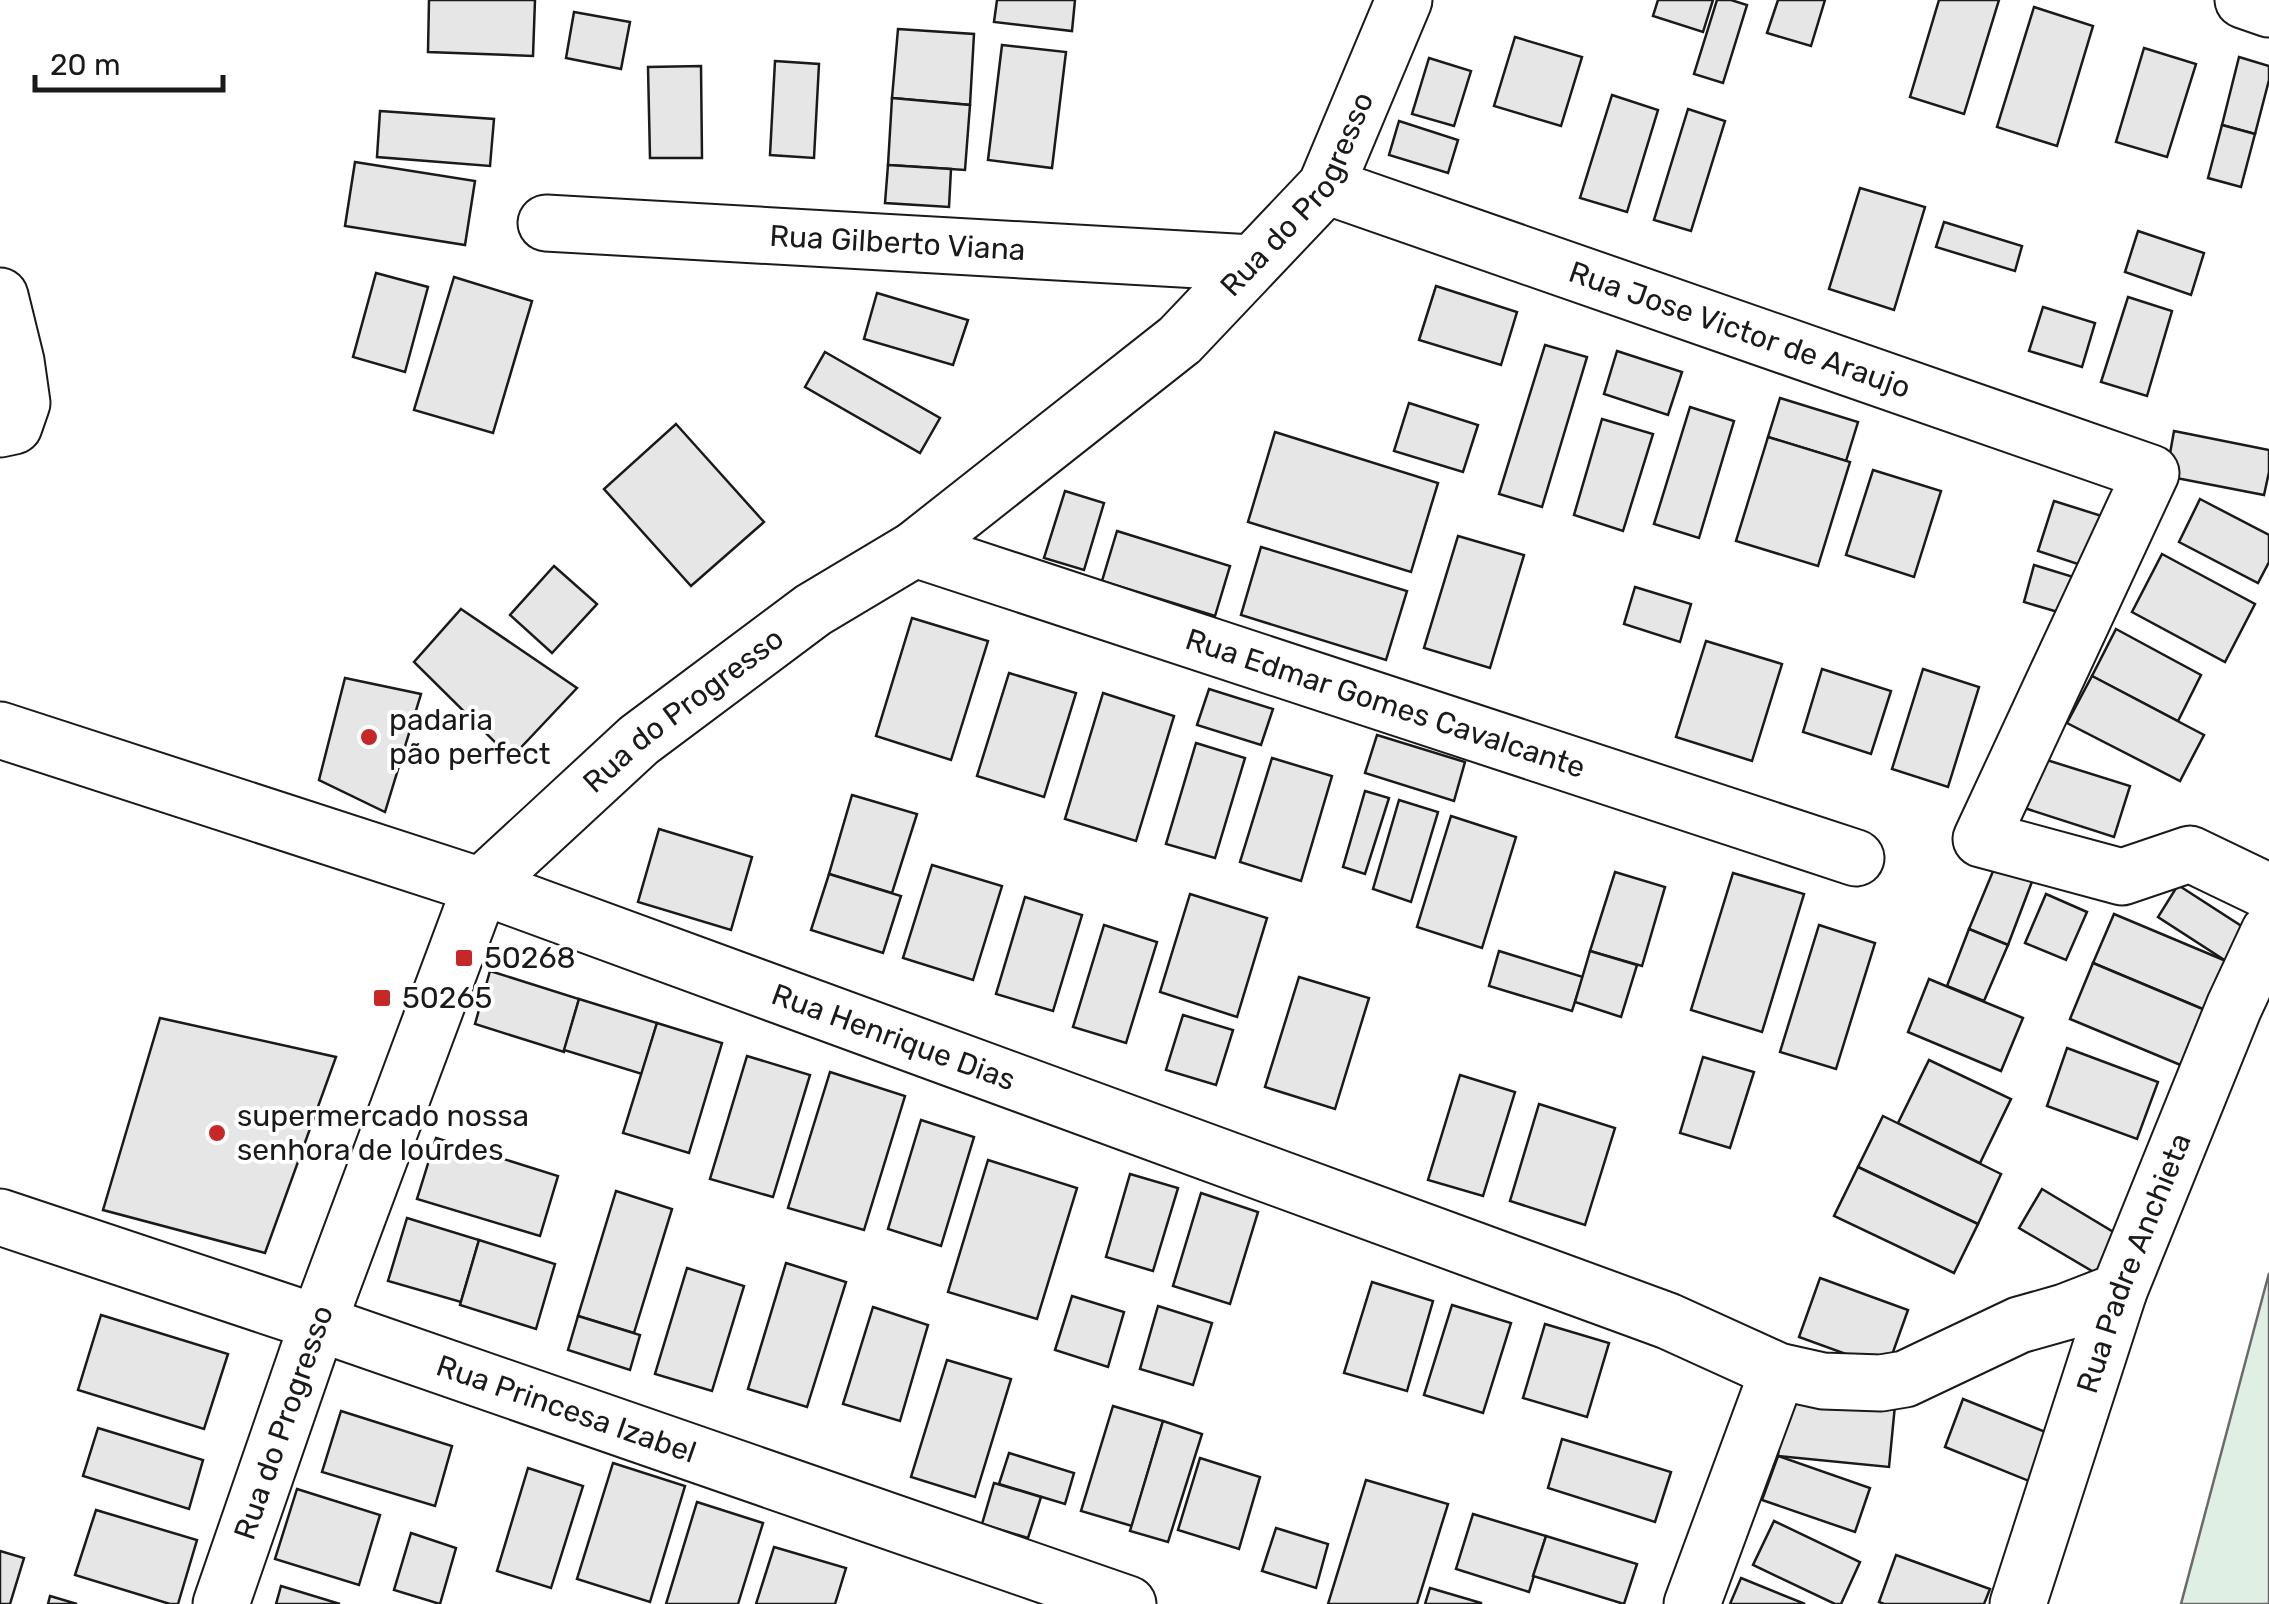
<svg xmlns="http://www.w3.org/2000/svg" width="2269" height="1604" font-family="Rubik,sans-serif">
<rect width="100%" height="100%" fill="#fff"/>
<path fill="#e0efe3" stroke="#6a6a6a" stroke-width="2.5" d="M2269 1273V1604H2181Z"/>
<g fill="#e6e6e6" stroke="#1a1a1a" stroke-width="2.5">
<path d="M429 0H535L533 56 428 52Z"/>
<path d="M997 0H1075L1072 31 994 22Z"/>
<path d="M1658 0H1713L1703 32 1653 16Z"/>
<path d="M1717 0H1731L1747 5 1723 83 1694 74Z"/>
<path d="M1778 0H1825L1811 46 1767 33Z"/>
<path d="M1939 0H1999L1964 114 1910 97Z"/>
<path d="M2034 7 2093 26 2057 146 1997 127Z"/>
<path d="M574 12 630 22 621 69 566 58Z"/>
<path d="M898 29 974 34 970 105 892 98Z"/>
<path d="M1515 37 1582 57 1561 126 1494 106Z"/>
<path d="M1002 45 1066 52 1052 168 988 160Z"/>
<path d="M2144 48 2196 64 2167 157 2116 142Z"/>
<path d="M2239 57 2269 66V80L2255 134 2222 125Z"/>
<path d="M1429 58 1471 71 1454 126 1412 114Z"/>
<path d="M775 61 819 64 814 158 770 155Z"/>
<path d="M701 66 702 158H650L648 67Z"/>
<path d="M1612 95 1658 110 1627 212 1580 198Z"/>
<path d="M892 98 970 105 965 170 888 165Z"/>
<path d="M1688 109 1725 121 1691 231 1654 220Z"/>
<path d="M380 111 494 119 490 166 377 157Z"/>
<path d="M1399 121 1458 140 1448 173 1389 155Z"/>
<path d="M2222 125 2255 134 2241 187 2208 178Z"/>
<path d="M355 162 475 181 465 245 345 226Z"/>
<path d="M888 165 951 169 949 207 885 203Z"/>
<path d="M1860 188 1925 207 1894 310 1829 289Z"/>
<path d="M1944 222 2022 246 2015 271 1936 247Z"/>
<path d="M2138 231 2204 253 2191 295 2125 272Z"/>
<path d="M376 273 428 287 405 372 353 357Z"/>
<path d="M454 277 532 301 493 433 414 410Z"/>
<path d="M1436 286 1517 312 1501 365 1419 340Z"/>
<path d="M877 293 968 320 953 365 864 339Z"/>
<path d="M2128 297 2172 311 2147 396 2101 382Z"/>
<path d="M2043 307 2095 323 2082 367 2029 351Z"/>
<path d="M1545 345 1587 357 1542 507 1499 494Z"/>
<path d="M1617 351 1682 372 1668 415 1604 394Z"/>
<path d="M825 352 940 418 920 453 805 387Z"/>
<path d="M1780 398 1858 422 1846 461 1768 437Z"/>
<path d="M1409 403 1478 425 1463 472 1394 451Z"/>
<path d="M1690 407 1734 421 1699 538 1654 524Z"/>
<path d="M1602 419 1653 434 1623 531 1574 515Z"/>
<path d="M676 424 764 522 691 586 604 489Z"/>
<path d="M2174 431 2269 450V472L2264 495 2166 476Z"/>
<path d="M1275 432 1438 483 1411 572 1248 522Z"/>
<path d="M1768 437 1850 462 1818 566 1736 541Z"/>
<path d="M1873 470 1941 491 1914 577 1846 555Z"/>
<path d="M1065 491 1104 503 1084 570 1044 558Z"/>
<path d="M2200 499 2269 535V562L2258 583 2179 542Z"/>
<path d="M2054 501 2105 517 2090 568 2038 551Z"/>
<path d="M1117 531 1230 566 1215 616 1102 581Z"/>
<path d="M1458 536 1524 555 1490 668 1424 648Z"/>
<path d="M1261 547 1407 591 1386 660 1241 615Z"/>
<path d="M2162 554 2255 604 2225 662 2132 612Z"/>
<path d="M2034 565 2080 579 2068 615 2024 602Z"/>
<path d="M554 566 597 604 552 653 510 615Z"/>
<path d="M1635 587 1691 604 1680 642 1624 624Z"/>
<path d="M461 609 577 688 511 758 414 662Z"/>
<path d="M912 618 988 641 951 760 876 736Z"/>
<path d="M2116 629 2201 675 2178 721 2092 676Z"/>
<path d="M1706 641 1782 664 1752 761 1676 737Z"/>
<path d="M1822 669 1891 691 1871 754 1803 732Z"/>
<path d="M1923 669 1979 687 1948 787 1892 769Z"/>
<path d="M1009 673 1076 693 1044 797 977 776Z"/>
<path d="M2092 676 2204 735 2180 781 2067 723Z"/>
<path d="M345 678 421 694 385 812 319 780Z"/>
<path d="M1209 689 1273 709 1261 745 1197 725Z"/>
<path d="M1103 693 1174 716 1136 841 1065 819Z"/>
<path d="M1377 735 1465 762 1454 801 1365 773Z"/>
<path d="M1196 743 1245 758 1215 858 1166 844Z"/>
<path d="M2034 756 2130 786 2114 837 2018 806Z"/>
<path d="M1272 758 1332 776 1301 881 1240 862Z"/>
<path d="M1365 791 1389 798 1365 874 1343 867Z"/>
<path d="M852 795 917 814 892 893 829 874Z"/>
<path d="M1399 800 1438 812 1411 902 1373 889Z"/>
<path d="M1451 816 1516 837 1482 948 1417 927Z"/>
<path d="M659 829 752 857 731 930 638 902Z"/>
<path d="M1996 864 2033 879 2008 945 1969 929Z"/>
<path d="M932 865 1002 886 973 980 903 958Z"/>
<path d="M1615 872 1665 887 1642 966 1590 951Z"/>
<path d="M1733 873 1804 894 1762 1032 1691 1010Z"/>
<path d="M829 874 901 896 883 953 811 930Z"/>
<path d="M2178 885 2246 929 2226 961 2158 917Z"/>
<path d="M1190 894 1267 918 1237 1017 1160 992Z"/>
<path d="M2046 894 2087 912 2066 960 2025 943Z"/>
<path d="M1025 897 1082 915 1053 1011 996 994Z"/>
<path d="M2114 914 2226 961 2205 1010 2093 963Z"/>
<path d="M1104 925 1157 942 1126 1043 1073 1027Z"/>
<path d="M1819 925 1875 943 1836 1069 1780 1052Z"/>
<path d="M1969 929 2008 945 1984 1001 1947 986Z"/>
<path d="M1499 951 1583 977 1572 1011 1489 986Z"/>
<path d="M1590 951 1637 965 1621 1017 1575 1002Z"/>
<path d="M2093 963 2205 1010 2183 1066 2070 1019Z"/>
<path d="M490 971 579 999 564 1052 475 1024Z"/>
<path d="M1299 977 1369 998 1335 1109 1265 1087Z"/>
<path d="M1929 979 2023 1018 2001 1071 1908 1032Z"/>
<path d="M579 999 657 1023 642 1074 564 1050Z"/>
<path d="M1183 1015 1233 1030 1216 1085 1166 1070Z"/>
<path d="M160 1018 336 1057 265 1253 103 1210Z"/>
<path d="M657 1023 722 1043 689 1153 623 1133Z"/>
<path d="M2067 1048 2158 1082 2137 1139 2047 1106Z"/>
<path d="M747 1056 810 1075 773 1197 710 1179Z"/>
<path d="M1703 1057 1754 1072 1730 1148 1680 1133Z"/>
<path d="M1929 1060 2011 1099 1980 1163 1898 1123Z"/>
<path d="M830 1072 905 1096 864 1230 788 1208Z"/>
<path d="M1460 1075 1515 1092 1483 1196 1428 1180Z"/>
<path d="M1539 1104 1615 1128 1585 1225 1510 1201Z"/>
<path d="M1883 1116 2001 1174 1978 1224 1858 1167Z"/>
<path d="M921 1120 974 1137 941 1246 888 1229Z"/>
<path d="M436 1138 558 1176 540 1236 417 1199Z"/>
<path d="M988 1160 1077 1188 1037 1319 948 1292Z"/>
<path d="M1858 1167 1978 1224 1954 1273 1834 1216Z"/>
<path d="M1130 1174 1178 1188 1153 1271 1106 1257Z"/>
<path d="M2042 1189 2120 1236 2097 1274 2019 1228Z"/>
<path d="M616 1191 672 1209 634 1333 578 1316Z"/>
<path d="M1201 1193 1258 1212 1230 1304 1173 1286Z"/>
<path d="M407 1218 479 1240 461 1302 388 1281Z"/>
<path d="M479 1240 555 1264 536 1329 460 1305Z"/>
<path d="M786 1263 846 1282 807 1407 748 1389Z"/>
<path d="M687 1268 744 1286 712 1391 655 1374Z"/>
<path d="M1820 1278 1908 1310 1887 1369 1799 1337Z"/>
<path d="M1372 1282 1433 1301 1407 1391 1344 1373Z"/>
<path d="M1072 1296 1124 1312 1108 1367 1055 1350Z"/>
<path d="M1452 1305 1511 1323 1483 1413 1424 1395Z"/>
<path d="M1158 1306 1212 1323 1193 1385 1140 1369Z"/>
<path d="M873 1307 928 1325 900 1421 843 1404Z"/>
<path d="M101 1315 228 1354 204 1429 78 1390Z"/>
<path d="M578 1316 640 1335 630 1370 568 1350Z"/>
<path d="M1545 1324 1609 1343 1587 1417 1523 1398Z"/>
<path d="M947 1360 1011 1379 975 1497 911 1477Z"/>
<path d="M1784 1394 1895 1405 1889 1467 1778 1456Z"/>
<path d="M1963 1399 2058 1437 2039 1485 1945 1447Z"/>
<path d="M1113 1406 1163 1421 1132 1526 1081 1511Z"/>
<path d="M341 1411 452 1446 435 1506 322 1472Z"/>
<path d="M1163 1421 1202 1434 1168 1542 1130 1531Z"/>
<path d="M98 1428 203 1460 189 1509 83 1476Z"/>
<path d="M1562 1439 1671 1472 1655 1522 1548 1488Z"/>
<path d="M1009 1453 1074 1473 1065 1504 999 1484Z"/>
<path d="M1778 1456 1870 1488 1855 1532 1762 1500Z"/>
<path d="M1200 1458 1260 1477 1239 1549 1178 1530Z"/>
<path d="M613 1463 685 1486 650 1602 577 1579Z"/>
<path d="M528 1468 583 1486 551 1588 497 1571Z"/>
<path d="M1366 1480 1448 1504 1417 1604H1328Z"/>
<path d="M994 1483 1041 1497 1028 1538 982 1524Z"/>
<path d="M297 1489 380 1515 359 1585 275 1559Z"/>
<path d="M697 1502 763 1523 738 1604H666Z"/>
<path d="M96 1510 197 1540 178 1604H170L75 1575Z"/>
<path d="M1473 1514 1546 1536 1529 1592 1456 1569Z"/>
<path d="M1774 1521 1860 1562 1841 1604H1835L1753 1565Z"/>
<path d="M1276 1528 1328 1544 1316 1588 1262 1571Z"/>
<path d="M411 1533 456 1548 440 1604 394 1590Z"/>
<path d="M1546 1536 1637 1564 1624 1604 1533 1576Z"/>
<path d="M774 1547 846 1568 835 1604H756Z"/>
<path d="M0 1551 24 1558 10 1604H0Z"/>
<path d="M1896 1555 1990 1589 1984 1604H1884L1879 1602Z"/>
<path d="M1741 1578 1805 1604H1730Z"/>
<path d="M281 1586 340 1604H276Z"/>
<path d="M1430 1588 1481 1603V1604H1425Z"/>
<path d="M50 1596 77 1604H48Z"/>
</g>
<g fill="none" stroke-linecap="round" stroke-linejoin="round">
<defs>
<g id="minor">
<path d="M2243 0 2269 9"/>
<path id="s1" d="M1326 186 2151 473 1981 839 2122 877 2190 854 2269 892"/>
<path id="s2" d="M546 223 1252 263"/>
<path d="M0 296 16 361 22 403 14 426 0 429"/>
<path id="s3" d="M915 549 1856 858"/>
<path id="s4" d="M0 730 481 886 1668 1321 1778 1371 1823 1381 1881 1383 1905 1379 2019 1325 2065 1312 2119 1291"/>
<path id="s5" d="M0 1217 318 1323 1128 1604"/>
<path id="s6" d="M221 1604 318 1323 481 886 639 740 813 610 915 549 1180 340 1326 186 1404 0"/>
<path d="M1692 1604 1778 1371"/>
<path id="s7" d="M2018 1604 2119 1291 2234 1007 2269 932"/>
</g>
</defs>
<use href="#minor" stroke="#1a1a1a" stroke-width="59"/>
<use href="#minor" stroke="#fff" stroke-width="55"/>
</g>
<g fill="#c62828" stroke="#fff" stroke-width="4">
<circle cx="369" cy="737" r="10"/>
<rect x="454" y="948" width="20" height="20" rx="5"/>
<rect x="372" y="988" width="20" height="20" rx="5"/>
<circle cx="217" cy="1133" r="10"/>
</g>
<g text-anchor="middle" dominant-baseline="central" stroke-width="8" stroke-linejoin="round" paint-order="stroke">
<g font-size="30" fill="#1a1a1a" stroke="#fff">
<text stroke="none"><textPath href="#s6" startOffset="1842">Rua do Progresso</textPath></text>
<text stroke="none"><textPath href="#s2" startOffset="352">Rua Gilberto Viana</textPath></text>
<text stroke="none"><textPath href="#s1" startOffset="438">Rua Jose Victor de Araujo</textPath></text>
<text stroke="none"><textPath href="#s3" startOffset="495">Rua Edmar Gomes Cavalcante</textPath></text>
<text stroke="none"><textPath href="#s6" startOffset="1032">Rua do Progresso</textPath></text>
<text stroke="none"><textPath href="#s4" startOffset="945">Rua Henrique Dias</textPath></text>
<text stroke="none"><textPath href="#s7" startOffset="360">Rua Padre Anchieta</textPath></text>
<text stroke="none"><textPath href="#s5" startOffset="598">Rua Princesa Izabel</textPath></text>
<text stroke="none"><textPath href="#s6" startOffset="192">Rua do Progresso</textPath></text>
</g>
<g font-size="30" fill="#1a1a1a" stroke="#fff" text-anchor="start">
<text x="389" y="720">padaria<tspan x="389" dy="34">pão perfect</tspan></text>
<text x="484" y="958">50268</text>
<text x="402" y="998">50265</text>
<text x="237" y="1116">supermercado nossa<tspan x="237" dy="34">senhora de lourdes</tspan></text>
</g>
</g>
<path d="M35 75v15h188v-15" fill="none" stroke="#1a1a1a" stroke-width="5"/>
<text x="50" y="75" font-size="30" fill="#1a1a1a" stroke="#ffffff" stroke-width="8" paint-order="stroke">20 m</text>
</svg>
